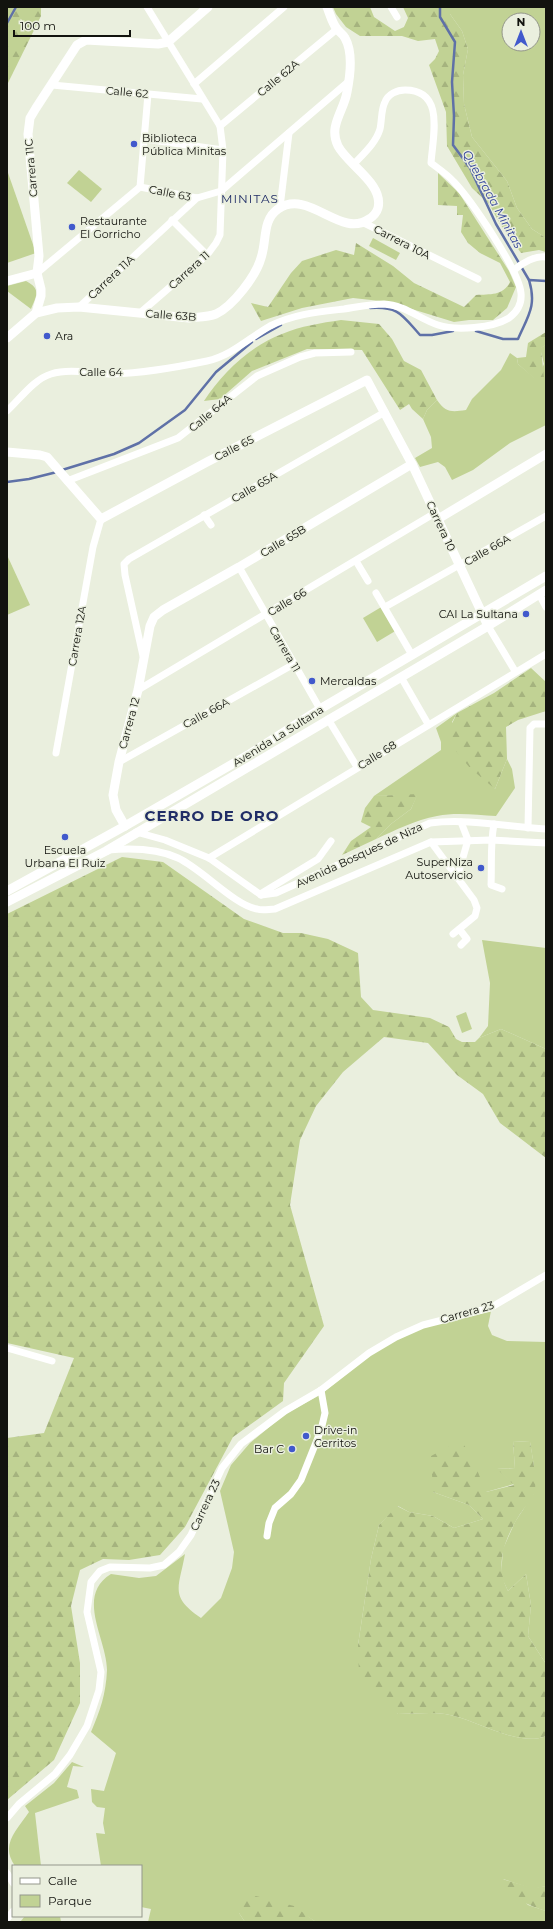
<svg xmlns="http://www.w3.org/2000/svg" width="553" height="1929" font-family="Montserrat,sans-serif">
<defs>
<pattern id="forest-firs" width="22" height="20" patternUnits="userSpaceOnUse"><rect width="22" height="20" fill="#c1d294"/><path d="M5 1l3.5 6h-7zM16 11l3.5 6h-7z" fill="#a5b37e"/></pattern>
</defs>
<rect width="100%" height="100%" fill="#eaefde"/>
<g fill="#c1d294" fill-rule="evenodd">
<path d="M450 7H546V238L532 229 517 208 507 181 472 137 464 104 463 75 468 49 462 31 450 14ZM509 20H533V44H509Z"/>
<path d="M7 170 36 253 7 263Z"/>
<path d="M79 170 102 189 91 202 67 183Z"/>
<path d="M373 238 400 253 396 260 369 246Z"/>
<path d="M26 281C41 289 37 295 31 309L7 291V286Z"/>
<path d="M546 345V425L510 443 473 470 452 480 445 467 438 462 420 467 415 458 432 448 431 437 423 419 427 410 437 400C446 413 452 412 466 410L472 399 501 370 510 353 517 358 518 364 537 380 544 364 540 348Z"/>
<path d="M7 555 30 605 7 615Z"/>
<path d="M383 606 397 630 377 642 363 618Z"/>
<path d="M457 713 452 722 495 789 507 759 512 769 515 788 496 816C477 815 456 812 437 816 415 820 396 830 376 839L391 824 411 809 417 795 374 796 441 750V742L436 728Z"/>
<path d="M482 940 546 948V1049L501 1029 479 1038 488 1026 490 983Z"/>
<path d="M466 1012 472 1029 462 1033 456 1016Z"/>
<path d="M491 1311 488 1326 492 1335 507 1341 546 1342V1664L528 1636 531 1605 526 1574 508 1591 501 1576 503 1549 515 1522 534 1493V1466L530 1442 513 1441 515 1469 497 1468 514 1484 486 1492H433L469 1505 483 1519 454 1528 433 1516 409 1512 398 1506 379 1525 371 1559 358 1645 398 1714C413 1714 430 1712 445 1714 474 1718 517 1748 546 1736V1886L533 1889 503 1879 528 1905 546 1911V1922H316L307 1916 239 1913 245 1922H148L151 1909 141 1907V1866H101L96 1833 105 1834 103 1823 105 1808 97 1807 92 1802 91 1789 104 1791 116 1753 91 1732C100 1711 106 1694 107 1670 107 1639 75 1596 111 1574L139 1578 156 1576 185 1554C179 1588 169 1596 201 1618L221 1598 232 1568 234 1552 220 1491 231 1465 250 1443 285 1414 320 1395 369 1356 396 1340 425 1327Z"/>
<path d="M72 1762 84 1767 73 1766 67 1787 77 1790 79 1798 35 1813 41 1866H15C0 1845 16 1831 29 1812L25 1806 54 1783Z"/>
<path d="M25 1916H60L61 1922H20Z"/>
</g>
<g fill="url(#forest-firs)">
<path d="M7 7H41V16L7 85Z"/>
<path d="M333 7H370L374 17 395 31 404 27 408 18 403 7H450V14L462 31 468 49 463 75 464 104 472 137 507 181 517 208 532 229 546 238V252L539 250 521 253 500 224 489 204 472 188 447 146 446 112 429 65 435 59 439 51 435 39 418 41 402 36H360L346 27 336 14Z"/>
<path d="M438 173 459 193 509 271 516 287 507 308 493 320H469L454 322 389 302 353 298 302 308 261 321 251 303 268 307 291 273 302 261 336 250 354 255 356 243 393 266 414 283 464 307 476 295C490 294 503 296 510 282L500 263 480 253 468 243 461 232 463 215H457V206L438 205Z"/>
<path d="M341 320 379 324 392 339 404 361 421 370 437 400 427 410 423 419 412 409 409 404 400 410 362 350 307 349 252 371 220 399 204 401C222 373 250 346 282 334 301 326 321 323 341 320Z"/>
<path d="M546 332V345L541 348 544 378 537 381 518 364 517 358 526 357 528 343Z"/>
<path d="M531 668 546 682V711L518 720 506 727 507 759 495 789 470 768 450 744 448 732 457 713 494 693Z"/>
<path d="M418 794 411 809 391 824 376 839 342 855 351 841 371 827 361 822 365 808 374 796Z"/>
<path d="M122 857 163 862 244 919 283 933H301L328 939 358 953 361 997 373 1010 430 1018 449 1027 456 1039 462 1042H475L479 1038 501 1029 546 1049V1158L500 1123 483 1094 457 1075 428 1043 384 1037 343 1072 316 1106 300 1140 290 1205 324 1326 284 1383 283 1401 233 1437 185 1527 160 1555 129 1560 103 1559 80 1570 71 1606 80 1663V1703L54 1760 7 1800V1438L44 1433 74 1358 7 1343V914Z"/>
<path d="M461 1440 473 1460 486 1492 514 1485 496 1468 515 1469 513 1441 530 1442C532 1454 538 1482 534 1494 531 1501 524 1508 520 1514 505 1538 494 1565 508 1591L526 1574 531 1605 528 1636 546 1664V1736C517 1748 474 1718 445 1714 430 1712 413 1714 398 1714L359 1677 358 1645 371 1559 379 1525 397 1506 409 1512 433 1516 454 1528 483 1519 469 1505 433 1492 431 1456Z"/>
<path d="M502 1879 533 1888 546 1886V1911C524 1904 514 1899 502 1879Z"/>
<path d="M256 1896 294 1906 316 1922H245L239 1913 241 1902Z"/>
</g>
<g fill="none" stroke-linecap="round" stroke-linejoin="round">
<g stroke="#5f71a7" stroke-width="2.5">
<path d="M440 7V17L455 42 452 82 454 116 453 145 470 168 496 224 529 280"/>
<path d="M7 23 16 7"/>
<path d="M370 308C399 306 402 315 420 335H432L453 331"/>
<path d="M476 331 503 339H518C528 316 537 306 529 280L546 281"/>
<path d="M256 339 281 325"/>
<path d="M62 470 114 454 139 443 185 410 216 372 252 342"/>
<path d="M7 482 29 479 57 472"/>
</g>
<g stroke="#fff" stroke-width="7">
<path d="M391 7 397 17"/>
<path d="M194 84 284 7"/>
<path d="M52 85 202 99"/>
<path d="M220 126 337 29"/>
<path d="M144 139 223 150"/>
<path d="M140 187 197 198 221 191 348 82"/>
<path d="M140 187 148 94"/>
<path d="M280 207 289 133"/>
<path d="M172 220 207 255"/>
<path d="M364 223 478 279"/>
<path d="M514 270C522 263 536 255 546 257"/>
<path d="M37 273 140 187"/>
<path d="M79 307 197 198"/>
<path d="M140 313 207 255 216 243 220 235 223 150 220 126 147 7"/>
<path d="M7 411C20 399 34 379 51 374 70 368 94 374 113 374 143 373 178 367 207 361 231 356 249 338 270 326 294 314 318 312 344 309 357 307 371 304 384 304 404 305 420 319 438 325 456 331 493 328 509 318 517 312 522 303 521 293 519 270 471 200 454 182 447 174 439 169 431 163 433 135 445 90 405 90 397 90 388 94 385 102 381 109 382 120 380 129 376 143 363 154 353 165"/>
<path d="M67 481 178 438 257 376 300 357 315 353 351 352"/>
<path d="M204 515 211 525"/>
<path d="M356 561 368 581"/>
<path d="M239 567 320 709"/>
<path d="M376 593 412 655"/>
<path d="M539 594 546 607"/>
<path d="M385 607 546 516"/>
<path d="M488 626 515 671"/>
<path d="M143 656 125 575 124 564 129 559 385 412"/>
<path d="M401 677 428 724"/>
<path d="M138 690 435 513"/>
<path d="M328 719 357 767"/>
<path d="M56 753 93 547 101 519"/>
<path d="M119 762 294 664"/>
<path d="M494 824C490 844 492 865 491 885L502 889"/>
<path d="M528 828 530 728 534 724H546"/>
<path d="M136 832 165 840 209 858 261 895"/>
<path d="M431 842 474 900 477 908 475 916 453 934"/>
<path d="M108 850C131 848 156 848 178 858 202 869 234 905 257 909 263 911 269 909 275 909L431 842 491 840 546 843"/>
<path d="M209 858 546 654"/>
<path d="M457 878 468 840 461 822"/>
<path d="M262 893 318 859 331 841"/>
<path d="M261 895 276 893 430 823C468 818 508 827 546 829"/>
<path d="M460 930 467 939 461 945"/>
<path d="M7 1348 52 1361"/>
<path d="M267 1536 269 1523 275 1508 291 1494 301 1480 321 1430 325 1413 321 1390"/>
<path d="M7 1818 19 1804 55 1774 70 1755 87 1726 99 1690 101 1672 87 1612 91 1582 100 1571 110 1567 150 1568 164 1565 179 1552 191 1535 222 1468 241 1444 285 1411 321 1390 369 1353 396 1337 423 1325 490 1308 546 1275"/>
<path d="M7 1873 13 1883"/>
<path d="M7 1919 13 1911"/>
</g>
<g stroke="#fff" stroke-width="9">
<path d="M7 281 37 273"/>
<path d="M36 313 41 296V289L37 273 39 256 28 134 30 118 36 108 77 45 86 40 158 44 168 42 208 7"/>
<path d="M7 338 36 313 57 308 79 307 189 318C198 317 208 317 216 314 233 306 256 276 261 258 267 241 262 220 278 209 309 188 340 239 369 219 373 217 377 212 378 208 384 184 348 165 338 146 328 126 344 111 347 92 350 77 353 52 345 38 343 34 339 32 337 29 332 23 330 14 327 7"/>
<path d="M7 452 40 455 47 457 101 519 207 462 367 380 412 464 488 626"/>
<path d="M438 519 546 454"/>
<path d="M125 826 116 810 113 795 119 762 138 690 150 626 154 617 163 610 239 567 412 464"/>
<path d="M7 891 125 826 248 755 320 709 546 576"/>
<path d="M7 902 106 851 488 626 546 590"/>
</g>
</g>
<g fill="#4159cc" stroke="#eaefde" stroke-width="1.5">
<circle cx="134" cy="144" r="4"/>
<circle cx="72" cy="227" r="4"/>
<circle cx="47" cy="336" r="4"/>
<circle cx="526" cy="614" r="4"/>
<circle cx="312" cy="681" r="4"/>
<circle cx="65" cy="837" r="4"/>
<circle cx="481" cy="868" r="4"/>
<circle cx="306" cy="1436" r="4"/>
<circle cx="292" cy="1449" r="4"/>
</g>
<g text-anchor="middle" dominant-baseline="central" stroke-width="3" stroke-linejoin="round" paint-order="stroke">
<g font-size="11" fill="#12130e" stroke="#eaefde">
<text transform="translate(278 78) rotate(-40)">Calle 62A</text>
<text transform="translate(127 92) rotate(5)">Calle 62</text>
<text transform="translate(31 168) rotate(-95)">Carrera 11C</text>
<text transform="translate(170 193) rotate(11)">Calle 63</text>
<text transform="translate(402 242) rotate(27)">Carrera 10A</text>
<text transform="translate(189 270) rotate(-42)">Carrera 11</text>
<text transform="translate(111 277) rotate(-43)">Carrera 11A</text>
<text transform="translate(171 315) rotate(4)">Calle 63B</text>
<text x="101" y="372">Calle 64</text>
<text transform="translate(210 413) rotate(-40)">Calle 64A</text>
<text transform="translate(234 448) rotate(-27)">Calle 65</text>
<text transform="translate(254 487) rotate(-30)">Calle 65A</text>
<text transform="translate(441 526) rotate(65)">Carrera 10</text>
<text transform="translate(283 541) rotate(-31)">Calle 65B</text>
<text transform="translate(487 550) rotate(-30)">Calle 66A</text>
<text transform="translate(287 602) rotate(-31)">Calle 66</text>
<text transform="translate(77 636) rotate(-80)">Carrera 12A</text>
<text transform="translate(285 649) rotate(60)">Carrera 11</text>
<text transform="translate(206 713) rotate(-29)">Calle 66A</text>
<text transform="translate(129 723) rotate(-75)">Carrera 12</text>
<text transform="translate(278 736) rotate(-32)">Avenida La Sultana</text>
<text transform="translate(377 755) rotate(-32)">Calle 68</text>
<text transform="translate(359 855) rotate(-25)">Avenida Bosques de Niza</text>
<text transform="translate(467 1312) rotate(-16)">Carrera 23</text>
<text transform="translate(205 1505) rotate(-65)">Carrera 23</text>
</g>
<g font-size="11" fill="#12130e" stroke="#eaefde" text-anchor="start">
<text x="142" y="138">Biblioteca<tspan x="142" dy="13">Pública Minitas</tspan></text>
<text x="80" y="221">Restaurante<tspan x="80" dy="13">El Gorricho</tspan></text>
<text x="55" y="336">Ara</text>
<text x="518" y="614" text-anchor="end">CAI La Sultana</text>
<text x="320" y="681">Mercaldas</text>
<text x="65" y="850" text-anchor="middle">Escuela<tspan x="65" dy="13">Urbana El Ruiz</tspan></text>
<text x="473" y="862" text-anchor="end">SuperNiza<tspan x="473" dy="13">Autoservicio</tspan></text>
<text x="314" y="1430">Drive-in<tspan x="314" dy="13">Cerritos</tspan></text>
<text x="284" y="1449" text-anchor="end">Bar C</text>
</g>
<g font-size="12" letter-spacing="1" fill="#202d66" stroke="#eaefde">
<text x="250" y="198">MINITAS</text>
</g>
<g font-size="12" font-style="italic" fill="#2c3e99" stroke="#eaefde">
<text transform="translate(493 199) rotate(61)">Quebrada Minitas</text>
</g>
<g font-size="15" font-weight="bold" letter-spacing="1" fill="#202d66" stroke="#eaefde">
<text x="212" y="815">CERRO DE ORO</text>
</g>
</g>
<rect width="553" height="1929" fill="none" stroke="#12130e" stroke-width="16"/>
<rect x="12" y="1865" width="130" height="52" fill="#eaefde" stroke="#94978b"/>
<rect x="20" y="1878" width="20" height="6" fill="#ffffff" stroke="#94978b"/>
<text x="48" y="1885" font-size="12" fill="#12130e">Calle</text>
<rect x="20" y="1895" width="20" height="12" fill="#c1d294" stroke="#94978b"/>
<text x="48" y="1905" font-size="12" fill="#12130e">Parque</text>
<g transform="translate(521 32)"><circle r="19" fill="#eaefde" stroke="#94978b"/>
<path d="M0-3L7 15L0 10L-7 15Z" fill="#4159cc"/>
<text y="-6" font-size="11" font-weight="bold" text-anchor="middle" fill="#12130e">N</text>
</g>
<path d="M14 30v6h116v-6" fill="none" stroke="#12130e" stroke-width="2"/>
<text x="20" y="30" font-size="12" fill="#12130e" stroke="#eaefde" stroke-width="3" paint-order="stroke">100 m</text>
</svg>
